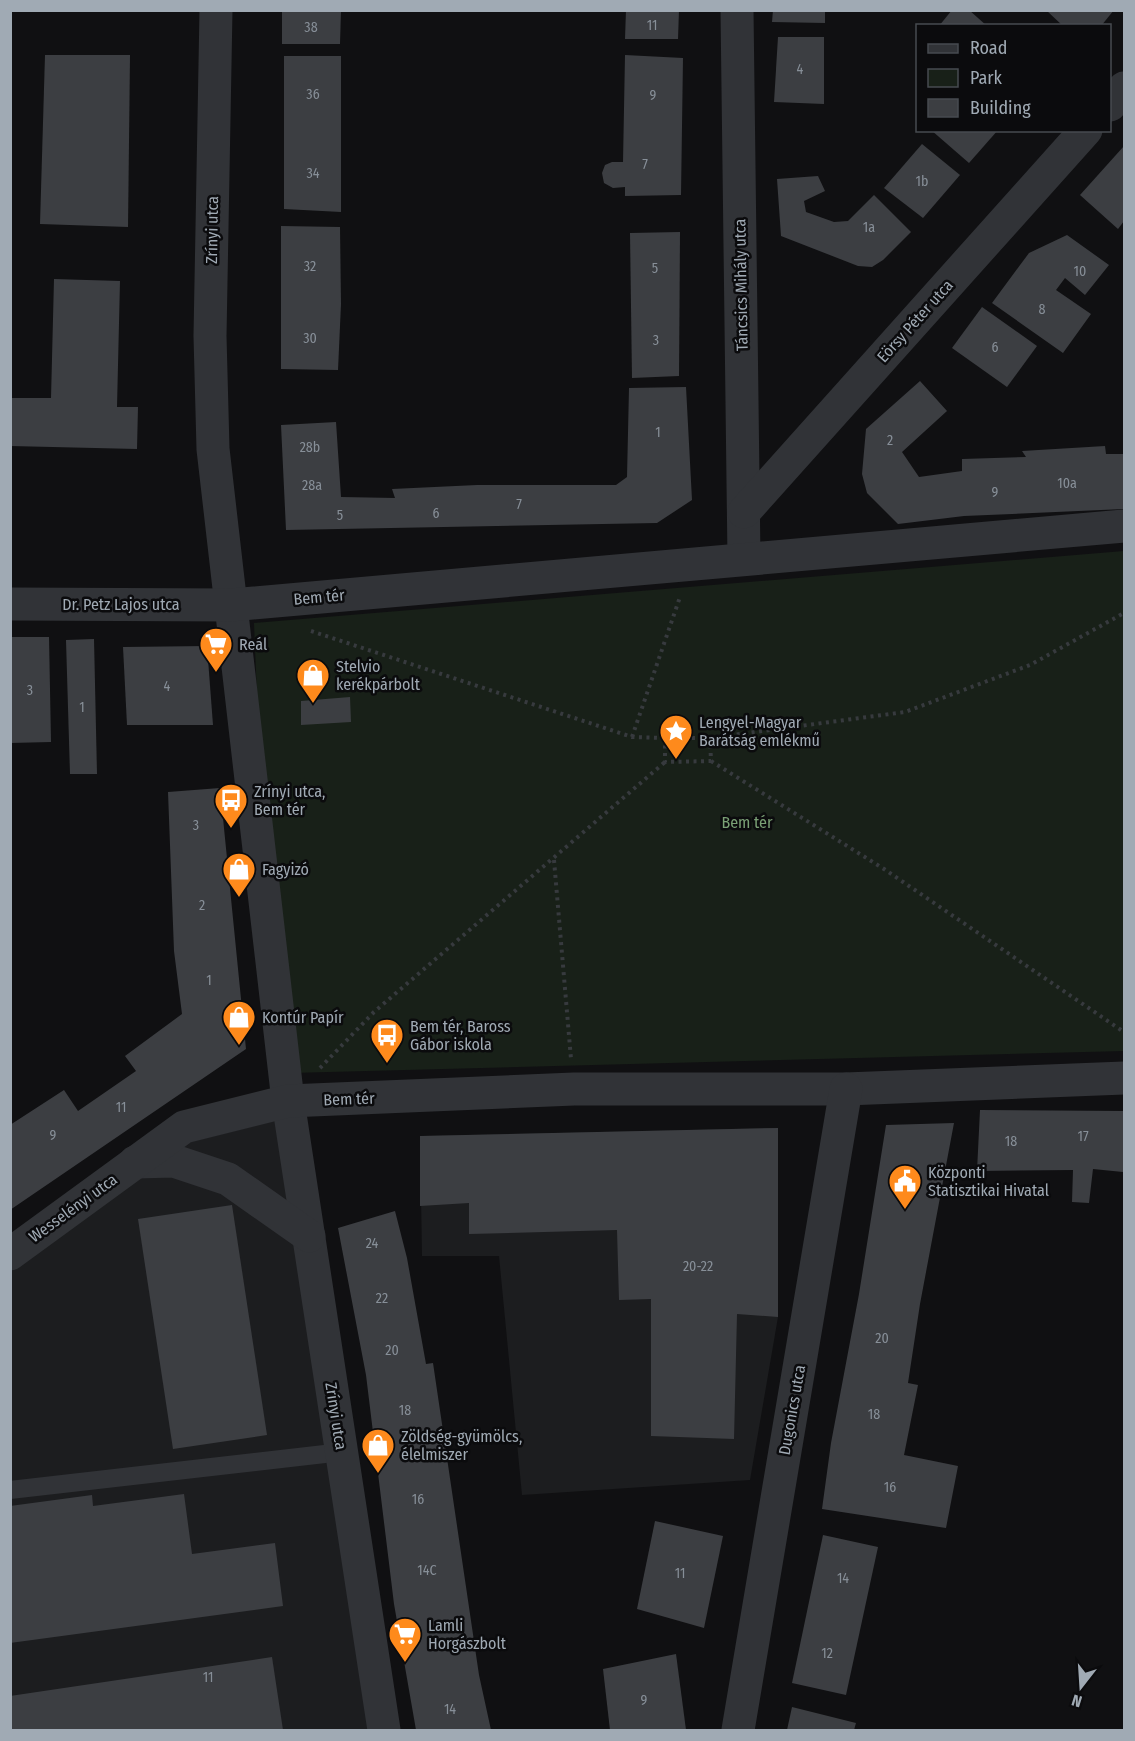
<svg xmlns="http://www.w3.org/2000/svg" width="1135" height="1741" font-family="'Fira Sans Condensed',sans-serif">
<rect width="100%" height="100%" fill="#101012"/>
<g fill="#1c1d1f">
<path d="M288 1101 384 1730H11L10 1254 135 1162Z"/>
<path d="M778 1128V1317L750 1480 522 1495 499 1256H422L420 1136Z"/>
</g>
<path fill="#182018" d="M1124 551V1051L290 1073 259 743 254 623Z"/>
<g fill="#3c3e42">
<path d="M282 10H341L340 44H282Z"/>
<path d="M626 10H679L678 39H625Z"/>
<path d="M773 10H825V23L772 22Z"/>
<path d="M952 10H969L987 26H939Z"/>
<path d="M1046 10H1114L1101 26H1063Z"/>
<path d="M778 37H824V104L774 102Z"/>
<path d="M45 55H130L128 227 40 224Z"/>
<path d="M625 55 683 58 681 195 625 196V187L613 188 604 183 602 173 605 165 612 162H623Z"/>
<path d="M284 56H341V212L284 209Z"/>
<path d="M931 130H998L969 163Z"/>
<path d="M922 144 960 175 923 218 884 188Z"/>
<path d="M1124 146V221L1118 229 1080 195Z"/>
<path d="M818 176 825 191 804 201 806 212 834 222 848 221 874 195 911 232 883 260 872 267 858 266 781 236 777 179Z"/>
<path d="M281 226 340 227 341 304 338 370 281 369Z"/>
<path d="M680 232 679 376 632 378 630 233Z"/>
<path d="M1067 235 1109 265 1085 295 1065 278 1056 290 1091 314 1063 353 992 303 1029 253Z"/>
<path d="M54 279 120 281 117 407H138L137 449 10 446V398H51Z"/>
<path d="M982 307 1037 346 1007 387 952 348Z"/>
<path d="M920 381 947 411 902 452 919 477 962 471V459L1026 457 1022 451 1105 446 1106 454H1124V509L964 516 898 524 867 493 862 474 866 429Z"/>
<path d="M686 387 692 500 657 523 286 530 281 425 336 422 341 497 395 498 392 489 477 485H616L627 477 629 388Z"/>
<path d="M10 637H49L51 742 10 743Z"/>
<path d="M94 639 97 774H70L66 640Z"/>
<path d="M207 646 213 725H127L123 647Z"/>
<path d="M350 697 351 722 301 725V701Z"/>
<path d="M220 788 246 1049 10 1210V1125L64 1090 78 1111 136 1071 125 1056 182 1014 174 951 168 792Z"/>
<path d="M980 1110 1124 1111 1123 1172 1093 1169 1089 1203 1072 1202 1073 1170 977 1171Z"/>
<path d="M954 1123 920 1304 908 1383 918 1385 904 1455 958 1466 946 1528 822 1509 831 1443 859 1294 886 1125Z"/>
<path d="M778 1128V1317L737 1314 734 1439 651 1436V1299L619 1300 617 1230 469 1234V1203L420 1206V1136Z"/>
<path d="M232 1205 267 1435 173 1449 138 1219Z"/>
<path d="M395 1211 407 1258 426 1364 433 1363 479 1675 491 1730H416L394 1604 366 1375 338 1228Z"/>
<path d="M184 1494 192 1554 275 1543 283 1606 10 1643V1506L92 1495 93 1506Z"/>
<path d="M655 1521 723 1536 704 1628 637 1609Z"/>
<path d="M823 1535 878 1547 846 1695 792 1683Z"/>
<path d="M676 1654 686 1730H610L603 1669Z"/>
<path d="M272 1657 283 1730H10V1696Z"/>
<path d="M792 1707 856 1723 854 1730H787Z"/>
</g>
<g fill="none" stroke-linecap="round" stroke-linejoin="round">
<g stroke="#373a3e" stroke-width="4" stroke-dasharray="3 4.5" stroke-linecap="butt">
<path d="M311 631 632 737 665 738"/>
<path d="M632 737 680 597"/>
<path d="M710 738 711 761 665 762V738H710L905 712 1030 665 1124 613"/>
<path d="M711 761 884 869 1124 1032"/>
<path d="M554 860 571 1059"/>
<path d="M320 1068 374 1012 665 762"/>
</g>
<path stroke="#313337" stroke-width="18" d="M10 1490 342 1452"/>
<g stroke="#313337" stroke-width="33">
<path d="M216 10 210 336 213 449 288 1101 384 1730"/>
<path d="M737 10 744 559"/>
<path d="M1110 105 1124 88"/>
<path d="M744 512 1086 130"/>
<path d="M10 604 231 605 1124 526"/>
<path d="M135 1162 174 1161 228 1179 309 1236"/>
<path d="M10 1254 184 1127 288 1101 574 1089H846L1124 1078"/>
<path d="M738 1730 846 1089"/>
</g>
</g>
<defs>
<symbol id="supermarket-pin" viewBox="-11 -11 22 30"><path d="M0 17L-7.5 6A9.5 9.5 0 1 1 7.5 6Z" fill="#fe8a1c" stroke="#0b0b0d"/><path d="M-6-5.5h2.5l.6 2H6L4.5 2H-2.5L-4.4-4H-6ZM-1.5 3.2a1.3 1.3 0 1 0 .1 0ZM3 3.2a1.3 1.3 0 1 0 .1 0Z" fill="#fff"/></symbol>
<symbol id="shop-pin" viewBox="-11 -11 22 30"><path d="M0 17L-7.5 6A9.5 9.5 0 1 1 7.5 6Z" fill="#fe8a1c" stroke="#0b0b0d"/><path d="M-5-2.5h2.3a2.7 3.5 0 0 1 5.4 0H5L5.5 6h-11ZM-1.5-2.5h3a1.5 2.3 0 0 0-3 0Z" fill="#fff"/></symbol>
<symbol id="sight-pin" viewBox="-11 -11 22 30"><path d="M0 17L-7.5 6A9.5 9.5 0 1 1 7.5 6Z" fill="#fe8a1c" stroke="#0b0b0d"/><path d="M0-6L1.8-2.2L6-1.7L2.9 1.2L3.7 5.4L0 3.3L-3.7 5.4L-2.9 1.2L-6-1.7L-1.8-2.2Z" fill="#fff"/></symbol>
<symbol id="bus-pin" viewBox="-11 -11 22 30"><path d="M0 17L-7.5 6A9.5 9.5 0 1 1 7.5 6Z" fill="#fe8a1c" stroke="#0b0b0d"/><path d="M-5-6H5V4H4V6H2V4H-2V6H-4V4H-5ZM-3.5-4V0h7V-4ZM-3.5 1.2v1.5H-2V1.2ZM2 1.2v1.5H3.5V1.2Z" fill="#fff"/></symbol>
<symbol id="civic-pin" viewBox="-11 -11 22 30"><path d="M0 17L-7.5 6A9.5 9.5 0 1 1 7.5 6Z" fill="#fe8a1c" stroke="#0b0b0d"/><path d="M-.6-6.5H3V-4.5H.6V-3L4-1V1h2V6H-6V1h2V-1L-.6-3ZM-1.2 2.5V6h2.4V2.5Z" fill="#fff"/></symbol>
</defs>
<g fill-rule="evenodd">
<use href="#supermarket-pin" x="197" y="625" width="38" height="52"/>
<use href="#shop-pin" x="294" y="656" width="38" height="52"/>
<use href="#sight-pin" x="657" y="712" width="38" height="52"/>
<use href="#bus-pin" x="212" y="781" width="38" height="52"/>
<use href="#shop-pin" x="220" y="850" width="38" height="52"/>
<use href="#shop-pin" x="220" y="998" width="38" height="52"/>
<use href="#bus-pin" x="368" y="1016" width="38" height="52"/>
<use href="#civic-pin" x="886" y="1162" width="38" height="52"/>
<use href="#shop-pin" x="359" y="1426" width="38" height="52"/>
<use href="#supermarket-pin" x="386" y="1615" width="38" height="52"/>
</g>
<g text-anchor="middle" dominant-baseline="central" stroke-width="5" stroke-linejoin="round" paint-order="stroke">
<g font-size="14" fill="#878f98">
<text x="652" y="25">11</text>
<text x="311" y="27">38</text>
<text x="800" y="69">4</text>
<text x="313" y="94">36</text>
<text x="653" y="95">9</text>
<text x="645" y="164">7</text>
<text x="313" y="173">34</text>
<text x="922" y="181">1b</text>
<text x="869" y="227">1a</text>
<text x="310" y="266">32</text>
<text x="655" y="268">5</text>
<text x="1080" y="271">10</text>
<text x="1042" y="309">8</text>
<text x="310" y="338">30</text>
<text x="656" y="340">3</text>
<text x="995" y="347">6</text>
<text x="658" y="432">1</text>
<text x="890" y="440">2</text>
<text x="310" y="447">28b</text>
<text x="1067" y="483">10a</text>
<text x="312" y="485">28a</text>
<text x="995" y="492">9</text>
<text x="519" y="504">7</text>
<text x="436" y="513">6</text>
<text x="340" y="515">5</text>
<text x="167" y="686">4</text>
<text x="30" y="690">3</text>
<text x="82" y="707">1</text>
<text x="196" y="825">3</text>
<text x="202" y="905">2</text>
<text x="209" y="980">1</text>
<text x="121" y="1107">11</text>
<text x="53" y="1135">9</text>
<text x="1083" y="1136">17</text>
<text x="1011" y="1141">18</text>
<text x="372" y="1243">24</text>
<text x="698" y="1266">20-22</text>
<text x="382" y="1298">22</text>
<text x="882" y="1338">20</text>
<text x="392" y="1350">20</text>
<text x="405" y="1410">18</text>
<text x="874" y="1414">18</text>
<text x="890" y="1487">16</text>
<text x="418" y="1499">16</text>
<text x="427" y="1570">14C</text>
<text x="680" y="1573">11</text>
<text x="843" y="1578">14</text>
<text x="827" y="1653">12</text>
<text x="208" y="1677">11</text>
<text x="644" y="1700">9</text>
<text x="450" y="1709">14</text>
</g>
<g font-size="16" fill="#a0aab4" stroke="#0b0b0d">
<text transform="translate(212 230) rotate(-89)">Zrínyi utca</text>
<text transform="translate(741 285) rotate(-91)">Táncsics Mihály utca</text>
<text transform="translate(915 321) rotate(-48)">Eörsy Péter utca</text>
<text transform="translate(319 597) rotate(-5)">Bem tér</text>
<text x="121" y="604">Dr. Petz Lajos utca</text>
<text transform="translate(349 1099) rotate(-2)">Bem tér</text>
<text transform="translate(73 1208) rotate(-36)">Wesselényi utca</text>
<text transform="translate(792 1410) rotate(-80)">Dugonics utca</text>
<text transform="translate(336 1416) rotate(81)">Zrínyi utca</text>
</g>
<g font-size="16" fill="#a0aab4" stroke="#0b0b0d" text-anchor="start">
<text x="239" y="644">Reál</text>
<text x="336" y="666">Stelvio<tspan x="336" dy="18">kerékpárbolt</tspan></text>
<text x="699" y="722">Lengyel-Magyar<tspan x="699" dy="18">Barátság emlékmű</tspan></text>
<text x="254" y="791">Zrínyi utca,<tspan x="254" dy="18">Bem tér</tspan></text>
<text x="262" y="869">Fagyizó</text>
<text x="262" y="1017">Kontúr Papír</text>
<text x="410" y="1026">Bem tér, Baross<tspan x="410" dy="18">Gábor iskola</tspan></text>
<text x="928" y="1172">Központi<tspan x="928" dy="18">Statisztikai Hivatal</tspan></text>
<text x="401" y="1436">Zöldség-gyümölcs,<tspan x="401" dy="18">élelmiszer</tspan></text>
<text x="428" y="1625">Lamli<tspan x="428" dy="18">Horgászbolt</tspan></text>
</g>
<g font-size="16" fill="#7aa075" stroke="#0b0b0d">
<text x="747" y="822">Bem tér</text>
</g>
</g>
<rect width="1135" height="1741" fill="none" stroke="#a0aab4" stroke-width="24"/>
<rect x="916" y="24" width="195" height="108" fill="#0b0b0d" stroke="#474b50" stroke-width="1.5"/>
<rect x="928" y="44" width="30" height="9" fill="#313337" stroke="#474b50" stroke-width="1.5"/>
<text x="970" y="54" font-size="18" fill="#a0aab4">Road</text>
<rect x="928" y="69" width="30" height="18" fill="#182018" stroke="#474b50" stroke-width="1.5"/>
<text x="970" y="84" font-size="18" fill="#a0aab4">Park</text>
<rect x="928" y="99" width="30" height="18" fill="#3c3e42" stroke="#474b50" stroke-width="1.5"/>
<text x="970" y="114" font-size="18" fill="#a0aab4">Building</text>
<g transform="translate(1081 1687) rotate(197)" stroke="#0b0b0d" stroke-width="4.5" paint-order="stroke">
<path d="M0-4.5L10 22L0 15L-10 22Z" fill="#a0aab4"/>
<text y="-9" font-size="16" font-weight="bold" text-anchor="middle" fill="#a0aab4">N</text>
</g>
</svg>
